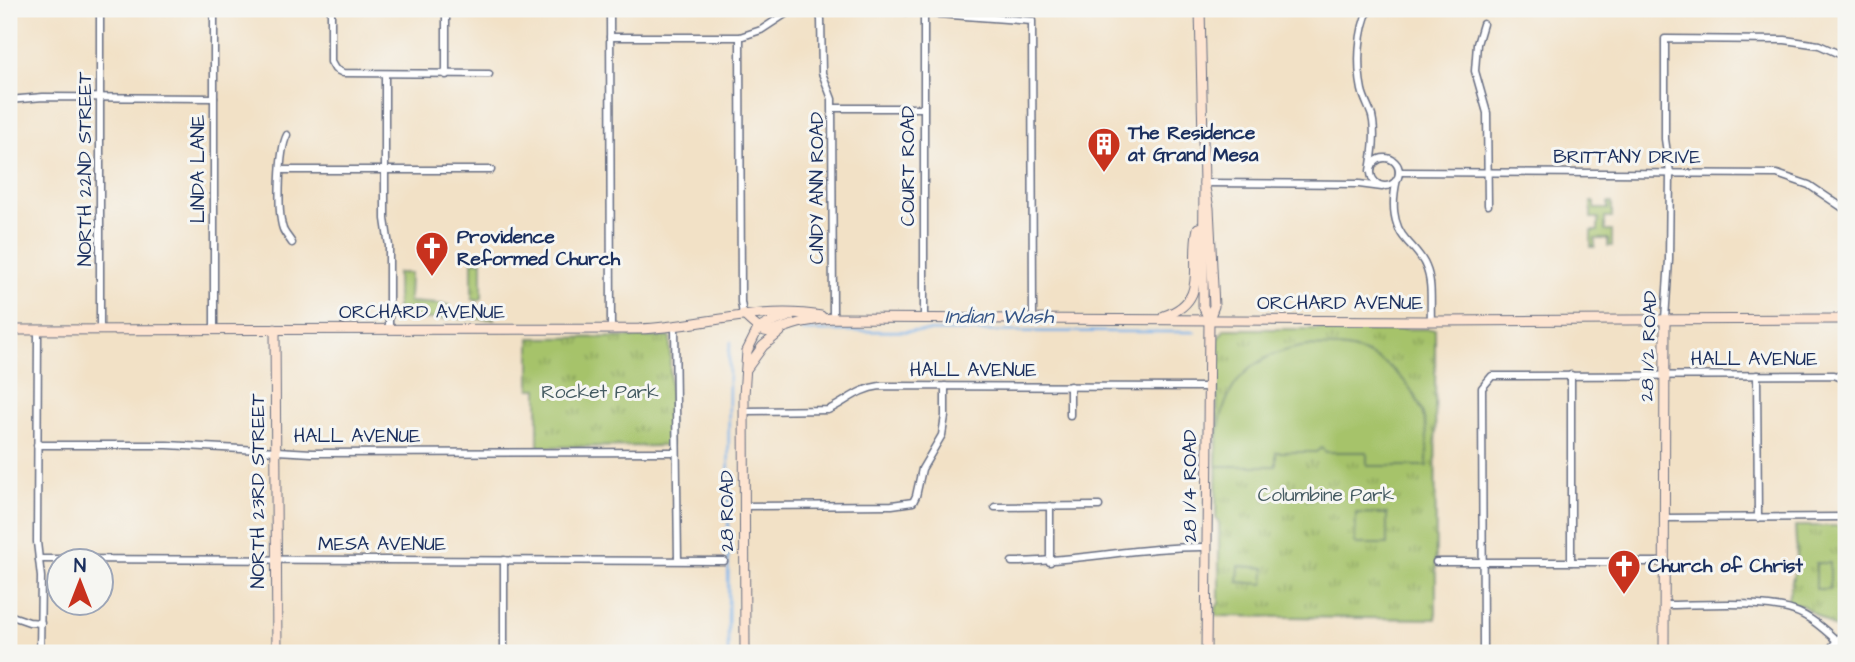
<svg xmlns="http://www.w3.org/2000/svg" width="1855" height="662" font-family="'Architects Daughter',sans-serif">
<defs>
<pattern id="grass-tufts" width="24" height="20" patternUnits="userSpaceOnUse" patternTransform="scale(1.75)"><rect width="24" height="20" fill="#a6c36a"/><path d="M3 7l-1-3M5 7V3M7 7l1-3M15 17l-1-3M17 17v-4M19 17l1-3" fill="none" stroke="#869f5a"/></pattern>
</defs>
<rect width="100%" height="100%" fill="#f6f6f2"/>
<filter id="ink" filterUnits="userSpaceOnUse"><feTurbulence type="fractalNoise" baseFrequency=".0143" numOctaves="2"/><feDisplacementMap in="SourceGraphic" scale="14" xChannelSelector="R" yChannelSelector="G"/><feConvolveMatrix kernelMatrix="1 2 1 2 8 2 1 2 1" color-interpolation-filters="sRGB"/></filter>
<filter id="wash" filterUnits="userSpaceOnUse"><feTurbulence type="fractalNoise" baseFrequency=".00686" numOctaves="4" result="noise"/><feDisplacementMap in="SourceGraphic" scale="28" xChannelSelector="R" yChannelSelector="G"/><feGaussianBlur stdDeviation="1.57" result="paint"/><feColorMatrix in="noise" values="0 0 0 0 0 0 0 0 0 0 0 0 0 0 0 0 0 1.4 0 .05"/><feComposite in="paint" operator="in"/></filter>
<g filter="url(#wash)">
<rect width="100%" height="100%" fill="#f2e1c6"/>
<g fill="url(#grass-tufts)" stroke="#607964" stroke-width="2">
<path d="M1591 202H1595V209H1608V203H1612V218H1605V231H1612V246H1608V239H1595V247H1591V231H1598V218H1591Z"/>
<path d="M472 261H482V298L478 301 472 299Z"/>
<path d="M397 273H410L409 302 449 305 451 308 449 319H397Z"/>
<path d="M484 306 487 308 494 319H459L465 307Z"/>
<path d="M1225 329H1435L1436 619 1216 616V608L1219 603V523L1216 518 1218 338Z"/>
<path d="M670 337V446L538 447V389H530V338Z"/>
<path d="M1795 526H1840L1844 529V619L1839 627 1835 628 1803 606 1787 602 1797 560Z"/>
</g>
<g fill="#a6c36a" stroke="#607964" stroke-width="2">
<path d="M1307 346C1322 347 1337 346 1351 349 1389 357 1420 389 1426 428 1428 440 1427 453 1427 466H1367V452H1326L1321 448 1316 452H1276V466H1216C1216 400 1236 356 1307 346Z"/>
<path d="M1356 513 1387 514V544H1355Z"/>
<rect x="1816" y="563" width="14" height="26"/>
<path d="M1239 566 1265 568 1264 584 1238 582Z"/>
</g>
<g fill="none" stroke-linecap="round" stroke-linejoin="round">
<g stroke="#78b0e7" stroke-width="2.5">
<path d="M803 331 1195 332"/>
<path d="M728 653 729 351 731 342"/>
</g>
</g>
</g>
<g filter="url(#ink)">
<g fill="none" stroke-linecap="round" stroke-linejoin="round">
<defs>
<g id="street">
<path d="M214 9V329"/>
<path d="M331 9V62L335 69 343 73 489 74"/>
<path d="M610 9 611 329"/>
<path d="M817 9 821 19 822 73 832 99 833 318"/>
<path d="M1369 9C1358 30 1357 66 1362 90 1364 99 1369 107 1372 116 1376 133 1373 153 1370 171"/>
<path d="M897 11 1032 21 1033 318"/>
<path d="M924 14V318"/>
<path d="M1483 24 1477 44 1475 71 1487 113 1488 205"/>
<path d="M610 37H740L761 30 793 9"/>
<path d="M740 37 741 302 743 314"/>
<path d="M385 75V219L389 246V329"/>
<path d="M446 75V9"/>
<path d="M9 100 43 97 214 98"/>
<path d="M833 108H923"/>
<path d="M287 135C279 150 277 212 283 229 285 234 289 238 292 243"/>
<circle cx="1385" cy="172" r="14"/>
<path d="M281 170H491"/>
<path d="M1399 172 1777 174 1809 185 1846 210"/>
<path d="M1397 179C1392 201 1391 224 1407 241 1414 249 1422 256 1426 267 1433 283 1430 304 1431 321"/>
<path d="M1204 183 1359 184 1382 187"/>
<path d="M1665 319 1669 260 1670 173 1665 139V39L1785 40 1819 45 1846 57"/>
<path d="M675 327 678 560"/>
<path d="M38 330 37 542 41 577 40 653"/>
<path d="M100 330V9"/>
<path d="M1571 375V562"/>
<path d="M1757 375 1758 518"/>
<path d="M1070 386V415"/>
<path d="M744 411 828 410C848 401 857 389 880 386L1208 387"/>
<path d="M37 445H167L312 453 676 452"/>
<path d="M744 506 892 505 913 502 916 496 922 469 942 435 945 416V386"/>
<path d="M995 507 1099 506"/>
<path d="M1664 518 1846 517"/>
<path d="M39 559 724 561"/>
<path d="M504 560V653"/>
<path d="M1012 562C1077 562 1141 546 1207 547"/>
<path d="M1050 562V506"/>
<path d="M1436 562H1664"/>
<path d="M1664 605C1701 605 1761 600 1794 611 1813 617 1831 636 1846 649"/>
<path d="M9 615 29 622 41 623"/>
<path d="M1483 653 1482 388 1492 376 1833 375 1846 380"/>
<path d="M1827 653 1846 629"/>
</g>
<g id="secondary">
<path d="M1200 9 1204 183 1203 306 1209 319"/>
<path d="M1204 183 1209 208 1214 306 1209 319 1206 653"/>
<path d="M743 314C769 341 769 331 799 323 810 320 821 319 833 318L1431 321 1846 319"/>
<path d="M1164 316C1211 300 1189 265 1198 228"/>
<path d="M275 329 277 653"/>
<path d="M9 330 639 329C700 327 759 305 821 316"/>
<path d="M747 368 763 346 780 332"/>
<path d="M745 653 744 395 747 351 758 329 767 324 790 316"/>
<path d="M1664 653 1665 319"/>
</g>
</defs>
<use href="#street" stroke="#666d82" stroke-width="9"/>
<use href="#secondary" stroke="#666d82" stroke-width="11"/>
<use href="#street" stroke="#fff" stroke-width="6"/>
<use href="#secondary" stroke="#fde4d1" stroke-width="9"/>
</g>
</g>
<defs>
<symbol id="building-pin" viewBox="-11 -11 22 30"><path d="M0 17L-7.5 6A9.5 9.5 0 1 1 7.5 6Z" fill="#c8321e" stroke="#f6f6f2"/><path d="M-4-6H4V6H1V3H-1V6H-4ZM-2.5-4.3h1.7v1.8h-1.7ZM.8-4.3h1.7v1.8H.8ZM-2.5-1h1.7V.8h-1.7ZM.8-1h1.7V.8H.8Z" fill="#fff"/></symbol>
<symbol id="church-pin" viewBox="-11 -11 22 30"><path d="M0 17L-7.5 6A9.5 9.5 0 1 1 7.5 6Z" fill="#c8321e" stroke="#f6f6f2"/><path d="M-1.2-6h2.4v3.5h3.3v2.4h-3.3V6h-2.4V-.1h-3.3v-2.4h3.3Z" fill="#fff"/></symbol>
</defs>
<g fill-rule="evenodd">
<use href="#building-pin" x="1085" y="125" width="38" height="52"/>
<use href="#church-pin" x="413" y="229" width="38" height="52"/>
<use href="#church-pin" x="1605" y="547" width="38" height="52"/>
</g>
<g text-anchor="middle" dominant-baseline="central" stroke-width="6" stroke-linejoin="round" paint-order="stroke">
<g font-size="19" font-weight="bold" fill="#1b2f5e" stroke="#f6f6f2" text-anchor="start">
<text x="1128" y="133">The Residence<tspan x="1128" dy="22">at Grand Mesa</tspan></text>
<text x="457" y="237">Providence<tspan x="457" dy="22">Reformed Church</tspan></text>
<text x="1648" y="566">Church of Christ</text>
</g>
<g font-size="19" fill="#1b2f5e" stroke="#f6f6f2">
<text x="1627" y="157">BRITTANY DRIVE</text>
<text transform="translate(908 166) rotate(-90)">COURT ROAD</text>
<text transform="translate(85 169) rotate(-90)">NORTH 22ND STREET</text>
<text transform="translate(198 169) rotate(-90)">LINDA LANE</text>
<text transform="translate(817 188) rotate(-90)">CINDY ANN ROAD</text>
<text x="1340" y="303">ORCHARD AVENUE</text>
<text x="422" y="312">ORCHARD AVENUE</text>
<text transform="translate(1649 346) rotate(-88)">28 1/2 ROAD</text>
<text x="1754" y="359">HALL AVENUE</text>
<text x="973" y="370">HALL AVENUE</text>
<text x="357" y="436">HALL AVENUE</text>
<text transform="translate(1190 486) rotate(-90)">28 1/4 ROAD</text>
<text transform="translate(258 491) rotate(-90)">NORTH 23RD STREET</text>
<text transform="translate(727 511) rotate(-90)">28 ROAD</text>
<text x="382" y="544">MESA AVENUE</text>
</g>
<g font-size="19" fill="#455b62" stroke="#f6f6f2">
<text x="600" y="392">Rocket Park</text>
<text x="1326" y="495">Columbine Park</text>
</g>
<g font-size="21" font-style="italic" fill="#375687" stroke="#f6f6f2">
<text x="999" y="316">Indian Wash</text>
</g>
</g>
<rect width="1855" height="662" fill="none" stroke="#f6f6f2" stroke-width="35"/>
<g transform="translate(80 582)"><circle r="33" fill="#f6f6f2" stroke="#9ea6b7" stroke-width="2"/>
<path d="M0-5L12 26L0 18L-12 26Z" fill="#c8321e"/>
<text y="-10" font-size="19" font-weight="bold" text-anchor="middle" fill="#1b2f5e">N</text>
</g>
</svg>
